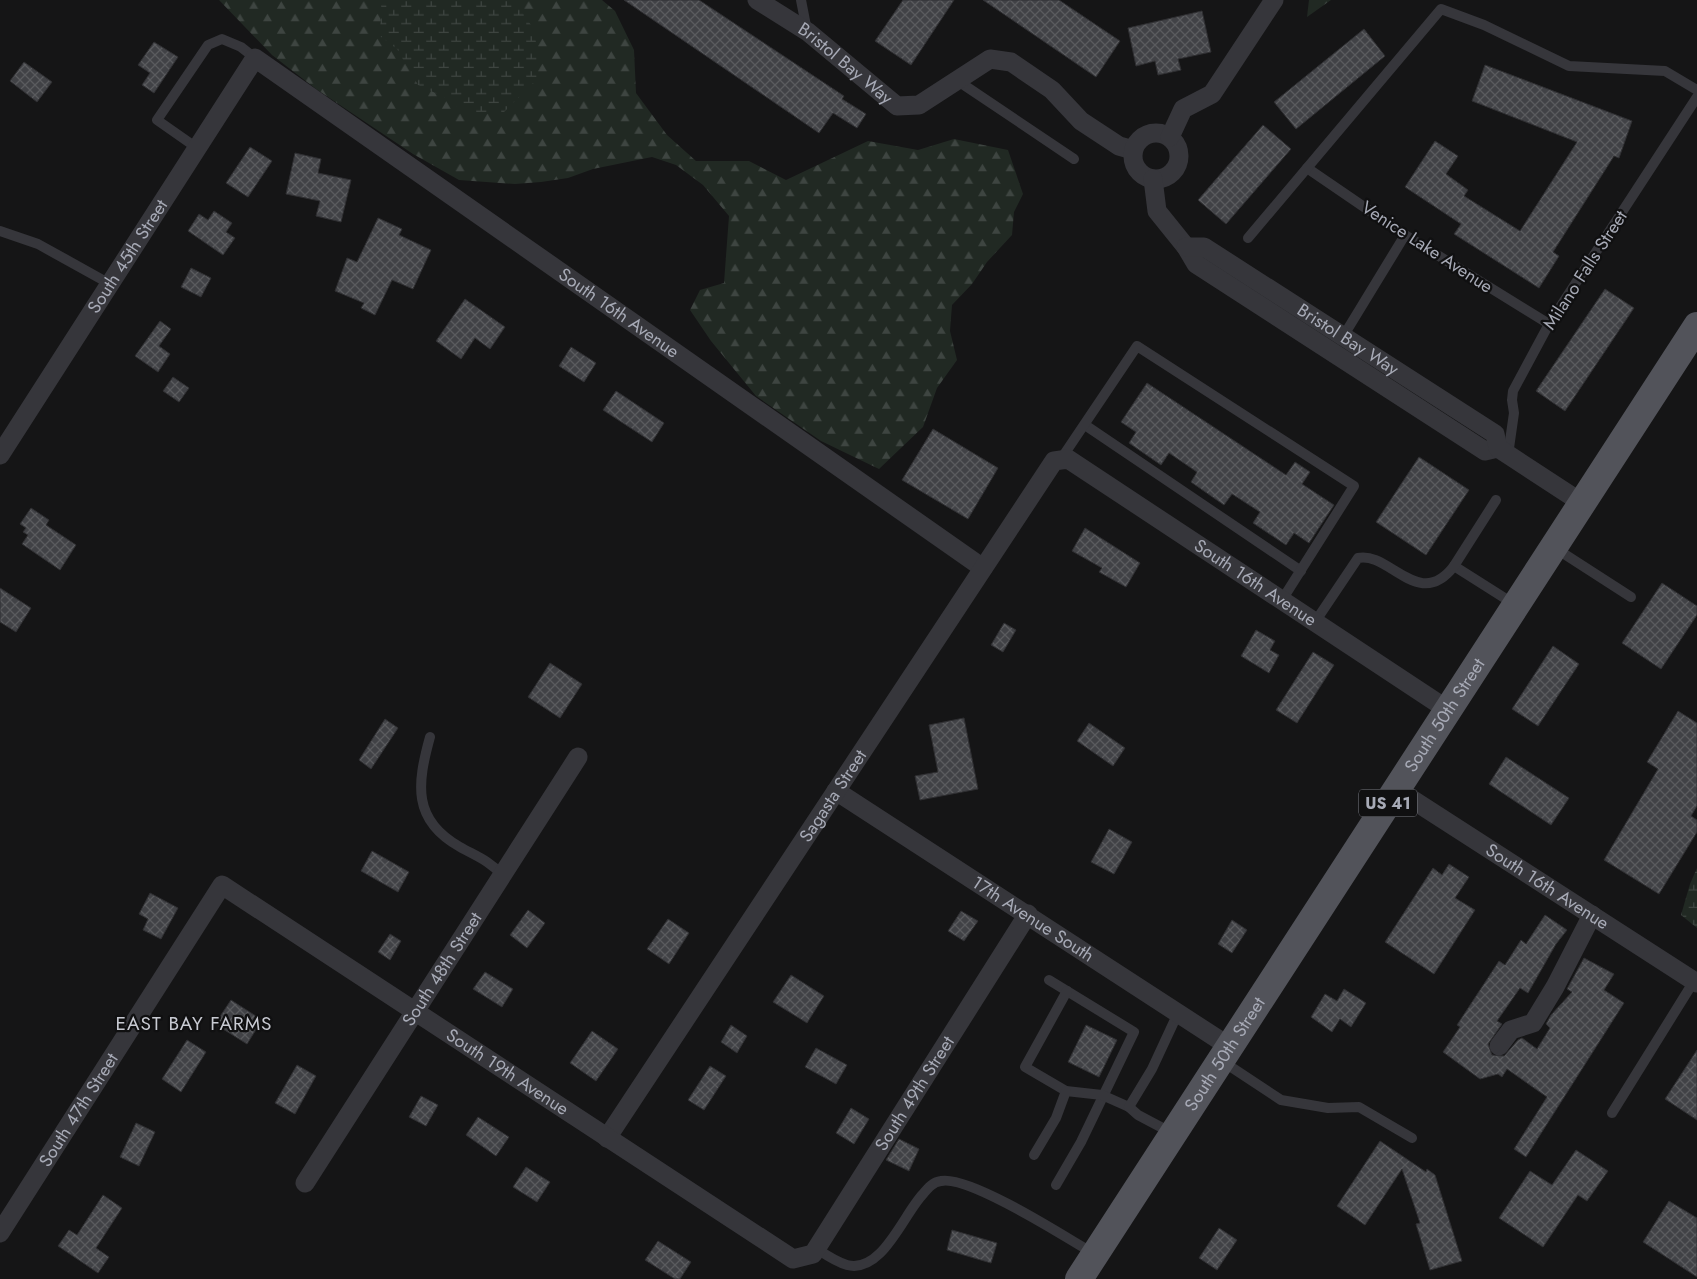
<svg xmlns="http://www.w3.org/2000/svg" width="1697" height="1279" font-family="Jost,sans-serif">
<defs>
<pattern id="forest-firs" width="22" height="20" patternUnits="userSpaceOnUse" patternTransform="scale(1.25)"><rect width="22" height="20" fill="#212923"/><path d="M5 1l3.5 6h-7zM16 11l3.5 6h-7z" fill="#3e4541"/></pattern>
<pattern id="wetland-marsh" width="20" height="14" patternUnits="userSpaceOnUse" patternTransform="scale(1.25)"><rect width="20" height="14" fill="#212923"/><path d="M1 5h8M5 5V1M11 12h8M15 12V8" fill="none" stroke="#3e4541"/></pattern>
<pattern id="building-cross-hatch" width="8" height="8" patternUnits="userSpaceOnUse" patternTransform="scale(1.25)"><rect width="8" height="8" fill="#414246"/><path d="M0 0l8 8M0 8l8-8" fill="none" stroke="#5a5b5e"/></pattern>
</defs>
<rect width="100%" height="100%" fill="#151516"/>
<g fill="url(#forest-firs)">
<path d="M219 0H602L615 11 634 50 636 93 667 135 696 161H749L786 180 868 141 918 150 954 139 1008 150 1023 194 1014 212 1012 235 987 262 972 284 952 305 950 331 957 360 937 388 923 427 879 469 821 441 756 396 711 341 690 310 700 290 724 283 729 216 703 185 676 165 652 157 593 169 568 178 541 182 515 184 459 180 413 154 316 89 272 55Z"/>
<path d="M1309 0H1331L1307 17Z"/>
</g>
<g fill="url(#wetland-marsh)">
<path d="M384 0H514L533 28 539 57 537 79 503 113H466L446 98 418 85 397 49 380 36 381 7Z"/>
<path d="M1697 868V928L1681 915 1690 884Z"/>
</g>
<g fill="url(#building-cross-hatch)" stroke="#2f2f32">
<path d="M624 0H699L844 96 842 99 866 114 857 128 833 113 819 133Z"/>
<path d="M903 0H954L911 65 875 41Z"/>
<path d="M983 0H1059L1120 41 1096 77Z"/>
<path d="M1202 11 1211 52 1178 59 1181 70 1158 75 1155 61 1136 66 1128 28Z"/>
<path d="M1364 29 1385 56 1296 129 1274 102Z"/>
<path d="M154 42 178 57 154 93 142 85 150 73 138 65Z"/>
<path d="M24 62 52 82 37 102 10 81Z"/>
<path d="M1485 65 1632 121 1619 158 1614 156 1553 252 1559 256 1539 288 1454 234 1461 224 1405 187 1435 141 1458 156 1446 174 1468 190 1464 196 1520 231 1577 142 1472 101Z"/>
<path d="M1263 125 1291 149 1226 224 1198 200Z"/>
<path d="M250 147 272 161 248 197 226 183Z"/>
<path d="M295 153 321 159 318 173 351 180 341 222 316 216 320 201 286 194Z"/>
<path d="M214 211 232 223 226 232 235 238 223 255 188 231 199 214 208 220Z"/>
<path d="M378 218 402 229 399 235 431 250 413 289 392 280 375 315 361 308 364 303 335 291 347 258 357 262Z"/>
<path d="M191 268 211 278 201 297 181 287Z"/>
<path d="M1605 289 1634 308 1565 411 1536 391Z"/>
<path d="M465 299 505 327 490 349 475 338 461 359 436 341Z"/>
<path d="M160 321 171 329 159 346 170 354 158 372 135 356Z"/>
<path d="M571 347 596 363 584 382 559 366Z"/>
<path d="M173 377 189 388 179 402 163 391Z"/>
<path d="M1147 383 1286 475 1295 462 1310 472 1302 484 1334 505 1309 543 1294 533 1286 545 1253 523 1260 512 1232 494 1224 505 1191 482 1197 472 1169 453 1161 465 1129 443 1136 432 1121 422Z"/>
<path d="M616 391 664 423 652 442 603 410Z"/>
<path d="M933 429 998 468 968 519 902 480Z"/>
<path d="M1419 457 1469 490 1426 555 1376 522Z"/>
<path d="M31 508 49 520 46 525 76 545 60 570 22 544 28 535 23 532 26 528 20 524Z"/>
<path d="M1085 528 1140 563 1126 587 1099 572 1102 568 1072 551Z"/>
<path d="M1662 583 1697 606V615L1661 669 1622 643Z"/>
<path d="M0 588 31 608 16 632 0 622Z"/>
<path d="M1004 623 1016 630 1003 652 991 645Z"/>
<path d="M1256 630 1275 641 1270 650 1279 655 1269 673 1241 656Z"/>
<path d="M1553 646 1579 664 1538 726 1512 709Z"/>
<path d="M1313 652 1334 665 1297 723 1276 710Z"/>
<path d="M550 663 582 684 560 718 528 697Z"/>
<path d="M1678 711 1697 723V806L1691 816 1697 820V832L1659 894 1604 860 1658 769 1647 762Z"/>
<path d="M964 718 978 789 920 800 915 776 938 772 929 725Z"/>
<path d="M385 719 398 728 371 769 359 760Z"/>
<path d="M1089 723 1125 748 1113 766 1077 741Z"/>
<path d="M1506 757 1569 798 1551 825 1489 784Z"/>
<path d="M1109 829 1132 842 1114 874 1091 862Z"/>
<path d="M372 851 409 872 398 892 361 871Z"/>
<path d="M1449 864 1469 877 1455 898 1475 910 1434 974 1385 942 1433 868 1442 875Z"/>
<path d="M150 893 178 908 161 939 143 930 148 919 139 914Z"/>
<path d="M528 910 545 923 527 948 510 935Z"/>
<path d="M961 911 978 921 964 941 948 931Z"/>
<path d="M1545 915 1567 930 1556 944 1528 993 1520 988 1497 1021 1502 1024 1488 1044 1492 1055 1504 1056 1518 1040 1522 1038 1537 1049 1550 1028 1546 1024 1551 1015 1572 992 1567 989 1584 958 1614 974 1604 990 1624 1003 1526 1157 1514 1149 1547 1097 1507 1069 1502 1077 1498 1074 1480 1079 1443 1052 1460 1027 1457 1025 1499 961 1505 965 1521 940 1526 944Z"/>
<path d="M668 919 689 933 669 964 647 949Z"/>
<path d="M1232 920 1247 930 1232 953 1218 944Z"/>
<path d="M390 934 401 941 390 960 378 952Z"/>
<path d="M485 972 513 989 502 1007 473 989Z"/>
<path d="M791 975 824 996 807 1023 773 1002Z"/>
<path d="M1344 989 1366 1003 1351 1027 1340 1019 1332 1032 1311 1017 1325 994 1337 1001Z"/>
<path d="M231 1000 262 1020 247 1044 215 1024Z"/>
<path d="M731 1025 747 1036 737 1053 721 1042Z"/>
<path d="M1086 1025 1117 1040 1099 1077 1068 1062Z"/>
<path d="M592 1031 618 1049 596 1081 570 1063Z"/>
<path d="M187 1040 206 1052 181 1092 162 1079Z"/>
<path d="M816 1048 847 1065 836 1084 805 1067Z"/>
<path d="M1697 1050V1120L1665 1099Z"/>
<path d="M297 1065 316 1076 295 1114 275 1103Z"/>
<path d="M710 1066 726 1076 704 1110 688 1100Z"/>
<path d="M421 1096 438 1105 426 1126 409 1117Z"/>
<path d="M851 1108 869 1119 854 1144 836 1133Z"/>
<path d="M478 1117 509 1137 496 1156 466 1135Z"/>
<path d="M136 1123 155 1132 139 1166 120 1157Z"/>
<path d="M899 1139 919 1149 909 1171 886 1160Z"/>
<path d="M1380 1141 1426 1172 1427 1169 1435 1175 1462 1261 1430 1270 1416 1224 1420 1223 1402 1169 1365 1225 1337 1206Z"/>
<path d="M1576 1150 1608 1171 1587 1201 1578 1195 1543 1247 1499 1218 1530 1171 1552 1185Z"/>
<path d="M526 1167 550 1182 537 1202 513 1187Z"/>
<path d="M103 1195 122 1208 96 1248 109 1257 98 1273 58 1246 69 1230 77 1235Z"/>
<path d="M1669 1201 1697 1218V1277L1643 1242Z"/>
<path d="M1219 1228 1237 1240 1217 1270 1199 1258Z"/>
<path d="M952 1230 997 1243 991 1263 947 1250Z"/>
<path d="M658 1241 691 1262 680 1279H675L645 1260Z"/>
</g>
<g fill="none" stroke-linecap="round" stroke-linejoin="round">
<g stroke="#36363b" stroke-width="10">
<path d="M801 0 807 31"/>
<path d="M958 81 1074 159"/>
<path d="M197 148 157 120 208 45 222 39 241 47 255 58"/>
<path d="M1307 168 1405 235 1549 324"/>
<path d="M0 231 38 244 110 284"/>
<path d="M1248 238 1441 9 1484 25 1569 66 1665 71 1697 90"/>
<path d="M1341 340 1405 235"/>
<path d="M1085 425 1301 571"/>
<path d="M1508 455 1514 413 1512 400 1513 391 1549 324 1697 97"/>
<path d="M1061 459 1137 346 1354 486 1282 600"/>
<path d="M1555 548 1631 597"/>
<path d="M1454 566 1514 604"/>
<path d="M1315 622 1358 558C1389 551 1419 612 1454 566L1496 500"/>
<path d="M430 737C417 784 412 820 460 847 476 856 490 861 502 875"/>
<path d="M1049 980 1134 1032 1081 1142 1056 1185"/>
<path d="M1067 991 1025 1067 1066 1091 1102 1095 1129 1107"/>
<path d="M1222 1061 1281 1100 1328 1108 1359 1107 1412 1138"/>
<path d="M1612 1113 1694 981"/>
<path d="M1172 1133 1138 1115 1129 1107 1152 1069 1178 1013"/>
<path d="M1034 1155 1056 1118 1066 1091"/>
<path d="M817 1249C826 1255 836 1262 847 1265 882 1274 903 1215 923 1194 928 1188 933 1182 941 1181 969 1175 1066 1237 1094 1254"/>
</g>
<g stroke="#36363b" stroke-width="19">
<path id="s1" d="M757 0 808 32 897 106 919 105 990 59 1011 62 1052 90 1081 121 1119 146 1133 150"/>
<circle cx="1156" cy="156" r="23"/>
<path d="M1170 137 1183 109 1212 94 1274 0"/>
<path d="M1153 179 1157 211 1186 247 1196 264 1485 451 1498 448"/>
<path id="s2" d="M1186 247H1204L1495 434 1498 448 1582 503"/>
<path id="s3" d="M0 455 255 58 983 568"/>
<path id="s4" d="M1396 789 1697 983"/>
<path id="s5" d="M836 791 1230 1047"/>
<path d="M1499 1046 1511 1030 1533 1023 1555 987 1592 915"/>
<path id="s6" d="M607 1138 1054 461 1068 459 1448 710"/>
<path id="s7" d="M305 1183 578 757"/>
<path id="s8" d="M0 1233 222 885 793 1259 813 1254 1028 914"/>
</g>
<path stroke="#52535a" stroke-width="28" id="s9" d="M1079 1279 1697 326"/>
</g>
<g text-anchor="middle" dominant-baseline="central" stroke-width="4.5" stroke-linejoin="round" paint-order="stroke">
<rect fill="#101011" stroke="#7a7c84" stroke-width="1" x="1359" y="789.5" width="58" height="27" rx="4"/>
<g font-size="16" font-weight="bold" fill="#a7aab6">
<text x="1388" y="803">US 41</text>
</g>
<g font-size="18" fill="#a7aab6" stroke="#101011">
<text stroke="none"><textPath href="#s1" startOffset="109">Bristol Bay Way</textPath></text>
<text transform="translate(1427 247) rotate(33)">Venice Lake Avenue</text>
<text stroke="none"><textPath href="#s3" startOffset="236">South 45th Street</textPath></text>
<text transform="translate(1585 270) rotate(-57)">Milano Falls Street</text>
<text stroke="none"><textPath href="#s3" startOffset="916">South 16th Avenue</textPath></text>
<text stroke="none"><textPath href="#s2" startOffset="189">Bristol Bay Way</textPath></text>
<text stroke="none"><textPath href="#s6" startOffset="1050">South 16th Avenue</textPath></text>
<text stroke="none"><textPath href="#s9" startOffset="672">South 50th Street</textPath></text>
<text stroke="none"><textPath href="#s6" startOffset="410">Sagasta Street</textPath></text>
<text stroke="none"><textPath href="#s4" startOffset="180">South 16th Avenue</textPath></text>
<text stroke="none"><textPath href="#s5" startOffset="235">17th Avenue South</textPath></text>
<text stroke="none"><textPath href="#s7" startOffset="254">South 48th Street</textPath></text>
<text stroke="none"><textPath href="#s9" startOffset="268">South 50th Street</textPath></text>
<text stroke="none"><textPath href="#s8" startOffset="754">South 19th Avenue</textPath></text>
<text stroke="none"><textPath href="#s8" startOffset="1306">South 49th Street</textPath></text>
<text stroke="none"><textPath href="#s8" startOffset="146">South 47th Street</textPath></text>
</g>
<g font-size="19" letter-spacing="1" fill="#c8cad2" stroke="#101011">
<text x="194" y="1023">EAST BAY FARMS</text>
</g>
</g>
</svg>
